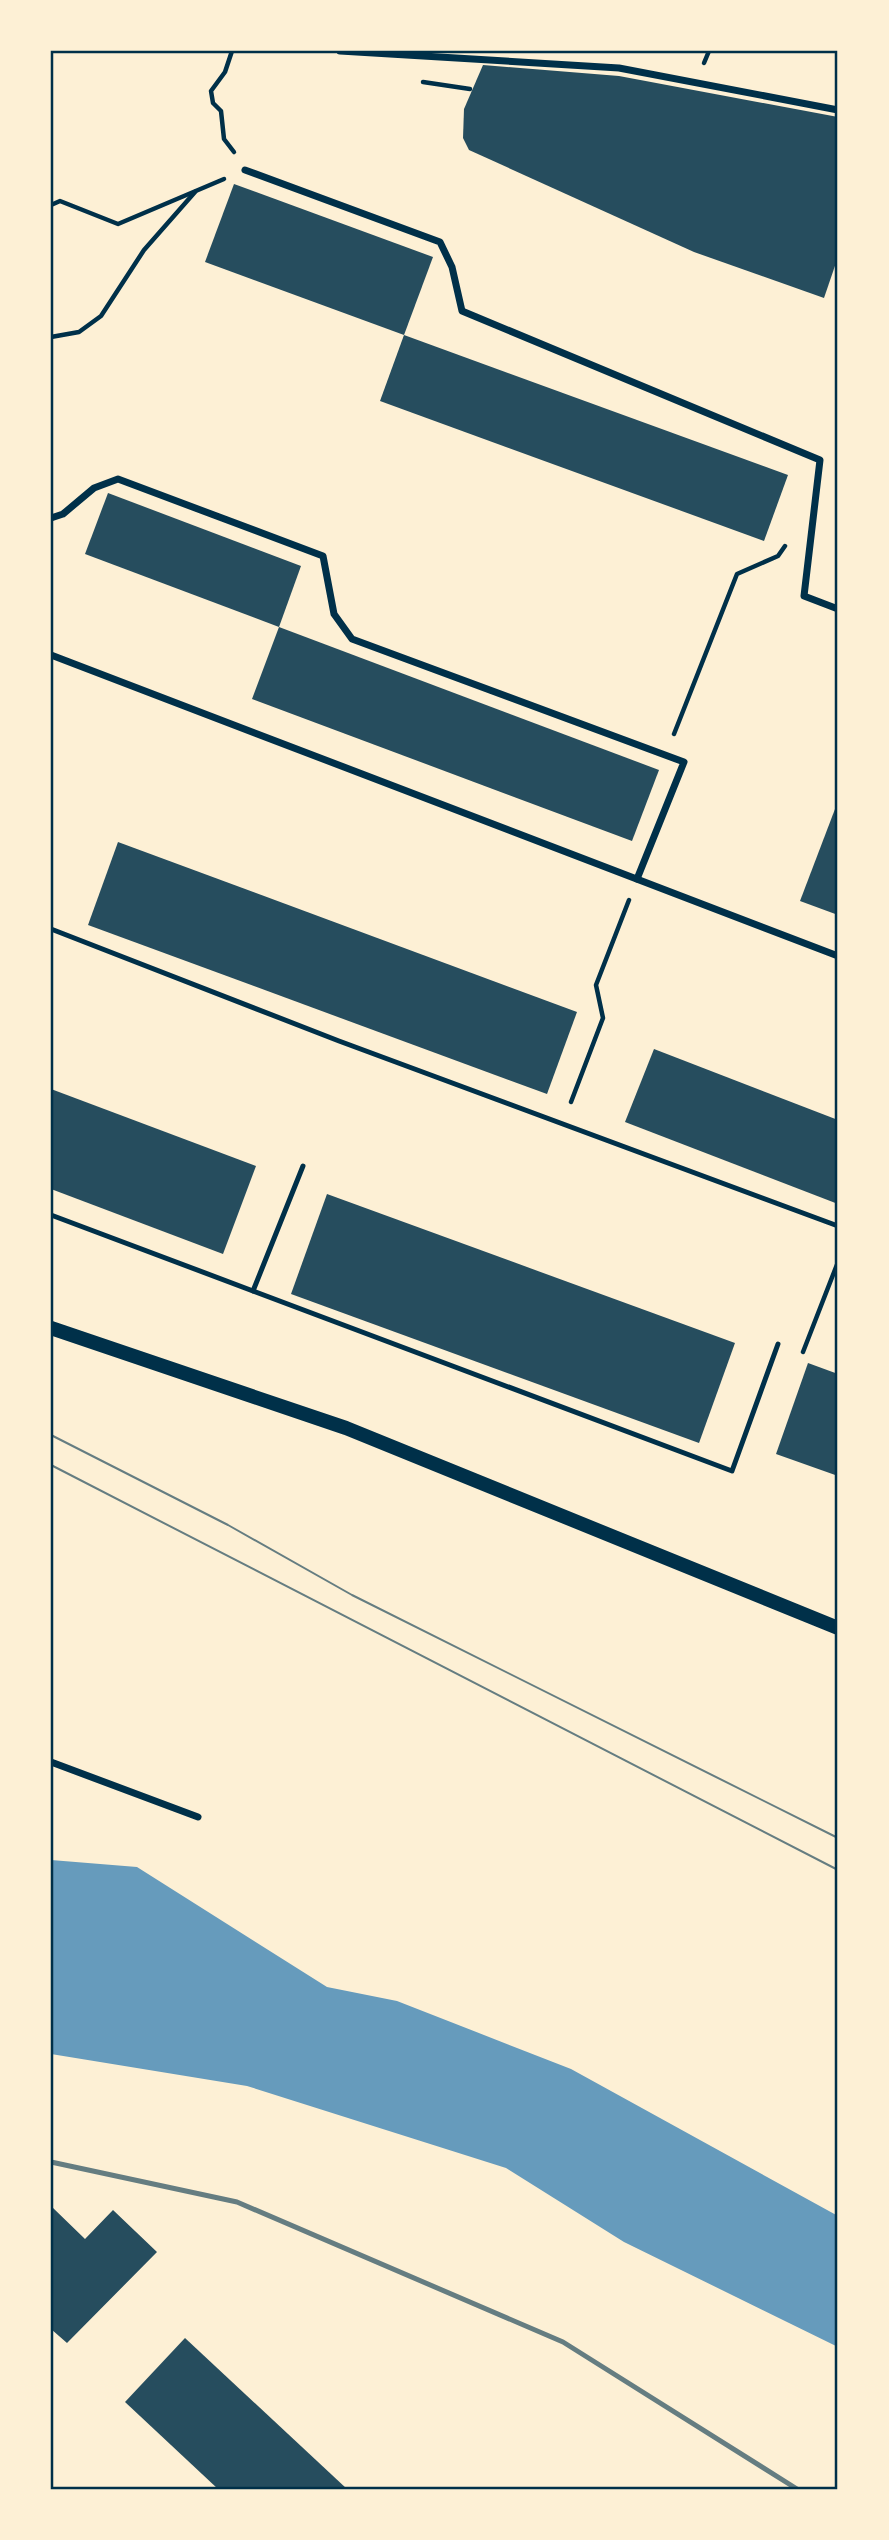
<svg xmlns="http://www.w3.org/2000/svg" width="889" height="2540" font-family="Spectral,serif">
<rect width="100%" height="100%" fill="#fdf0d5"/>
<path fill="#669bbc" d="M51 1860 137 1867 327 1987 397 2001 571 2069 838 2216V2347L624 2242 506 2168 247 2086 51 2054Z"/>
<g fill="#264d5e">
<path d="M483 65 619 76 838 117V257L824 298 694 252 469 150 463 138 464 109Z"/>
<path d="M234 184 433 257 404 335 205 262Z"/>
<path d="M404 335 788 475 764 541 380 401Z"/>
<path d="M108 493 301 566 279 627 85 554Z"/>
<path d="M279 627 659 770 632 841 252 699Z"/>
<path d="M835 809 838 810V915L800 901Z"/>
<path d="M118 842 577 1012 547 1094 88 925Z"/>
<path d="M654 1049 838 1120V1204L625 1122Z"/>
<path d="M51 1089 256 1166 223 1254 51 1189Z"/>
<path d="M327 1194 735 1343 699 1443 291 1294Z"/>
<path d="M808 1363 838 1374V1476L776 1454Z"/>
<path d="M51 2206 85 2239 113 2210 157 2252 67 2343 51 2329Z"/>
<path d="M185 2338 347 2489H218L125 2402Z"/>
</g>
<g fill="none" stroke-linecap="round" stroke-linejoin="round">
<g stroke="#003049" stroke-width="4.5">
<path d="M232 51 225 72 211 91 213 103 221 111 224 139 234 152"/>
<path d="M704 63 709 51"/>
<path d="M423 82 470 89"/>
<path d="M51 205 60 201 118 224 224 179"/>
<path d="M51 337 79 332 101 316 144 250 195 192"/>
<path d="M674 734 737 574 778 556 785 546"/>
<path d="M571 1102 603 1018 596 985 629 900"/>
<path d="M803 1352 838 1262"/>
</g>
<g stroke="#003049" stroke-width="5">
<path d="M51 929 339 1041 838 1226"/>
<path d="M51 1215 732 1471 778 1344"/>
<path d="M253 1291 303 1166"/>
</g>
<g stroke="#003049" stroke-width="7">
<path d="M340 51 619 68 838 110"/>
<path d="M245 170 440 242 452 267 462 311 820 460 804 596 838 609"/>
<path d="M51 518 63 514 94 488 118 479 323 556 334 614 352 639 684 762 637 879"/>
<path d="M51 655 838 956"/>
<path d="M51 1762 198 1817"/>
</g>
<path stroke="#003049" stroke-width="14" d="M51 1328 346 1428 838 1628"/>
<g stroke="#657d81" stroke-width="2">
<path d="M51 1435 228 1525 352 1595 838 1838"/>
<path d="M51 1465 838 1870"/>
</g>
<path stroke="#657d81" stroke-width="5" d="M51 2162 237 2202 563 2342 797 2489"/>
</g>
<rect width="889" height="2540" fill="none" stroke="#fdf0d5" stroke-width="105"/>
<rect x="52" y="52" width="784" height="2436" fill="none" stroke="#003049" stroke-width="2.5"/>
</svg>
